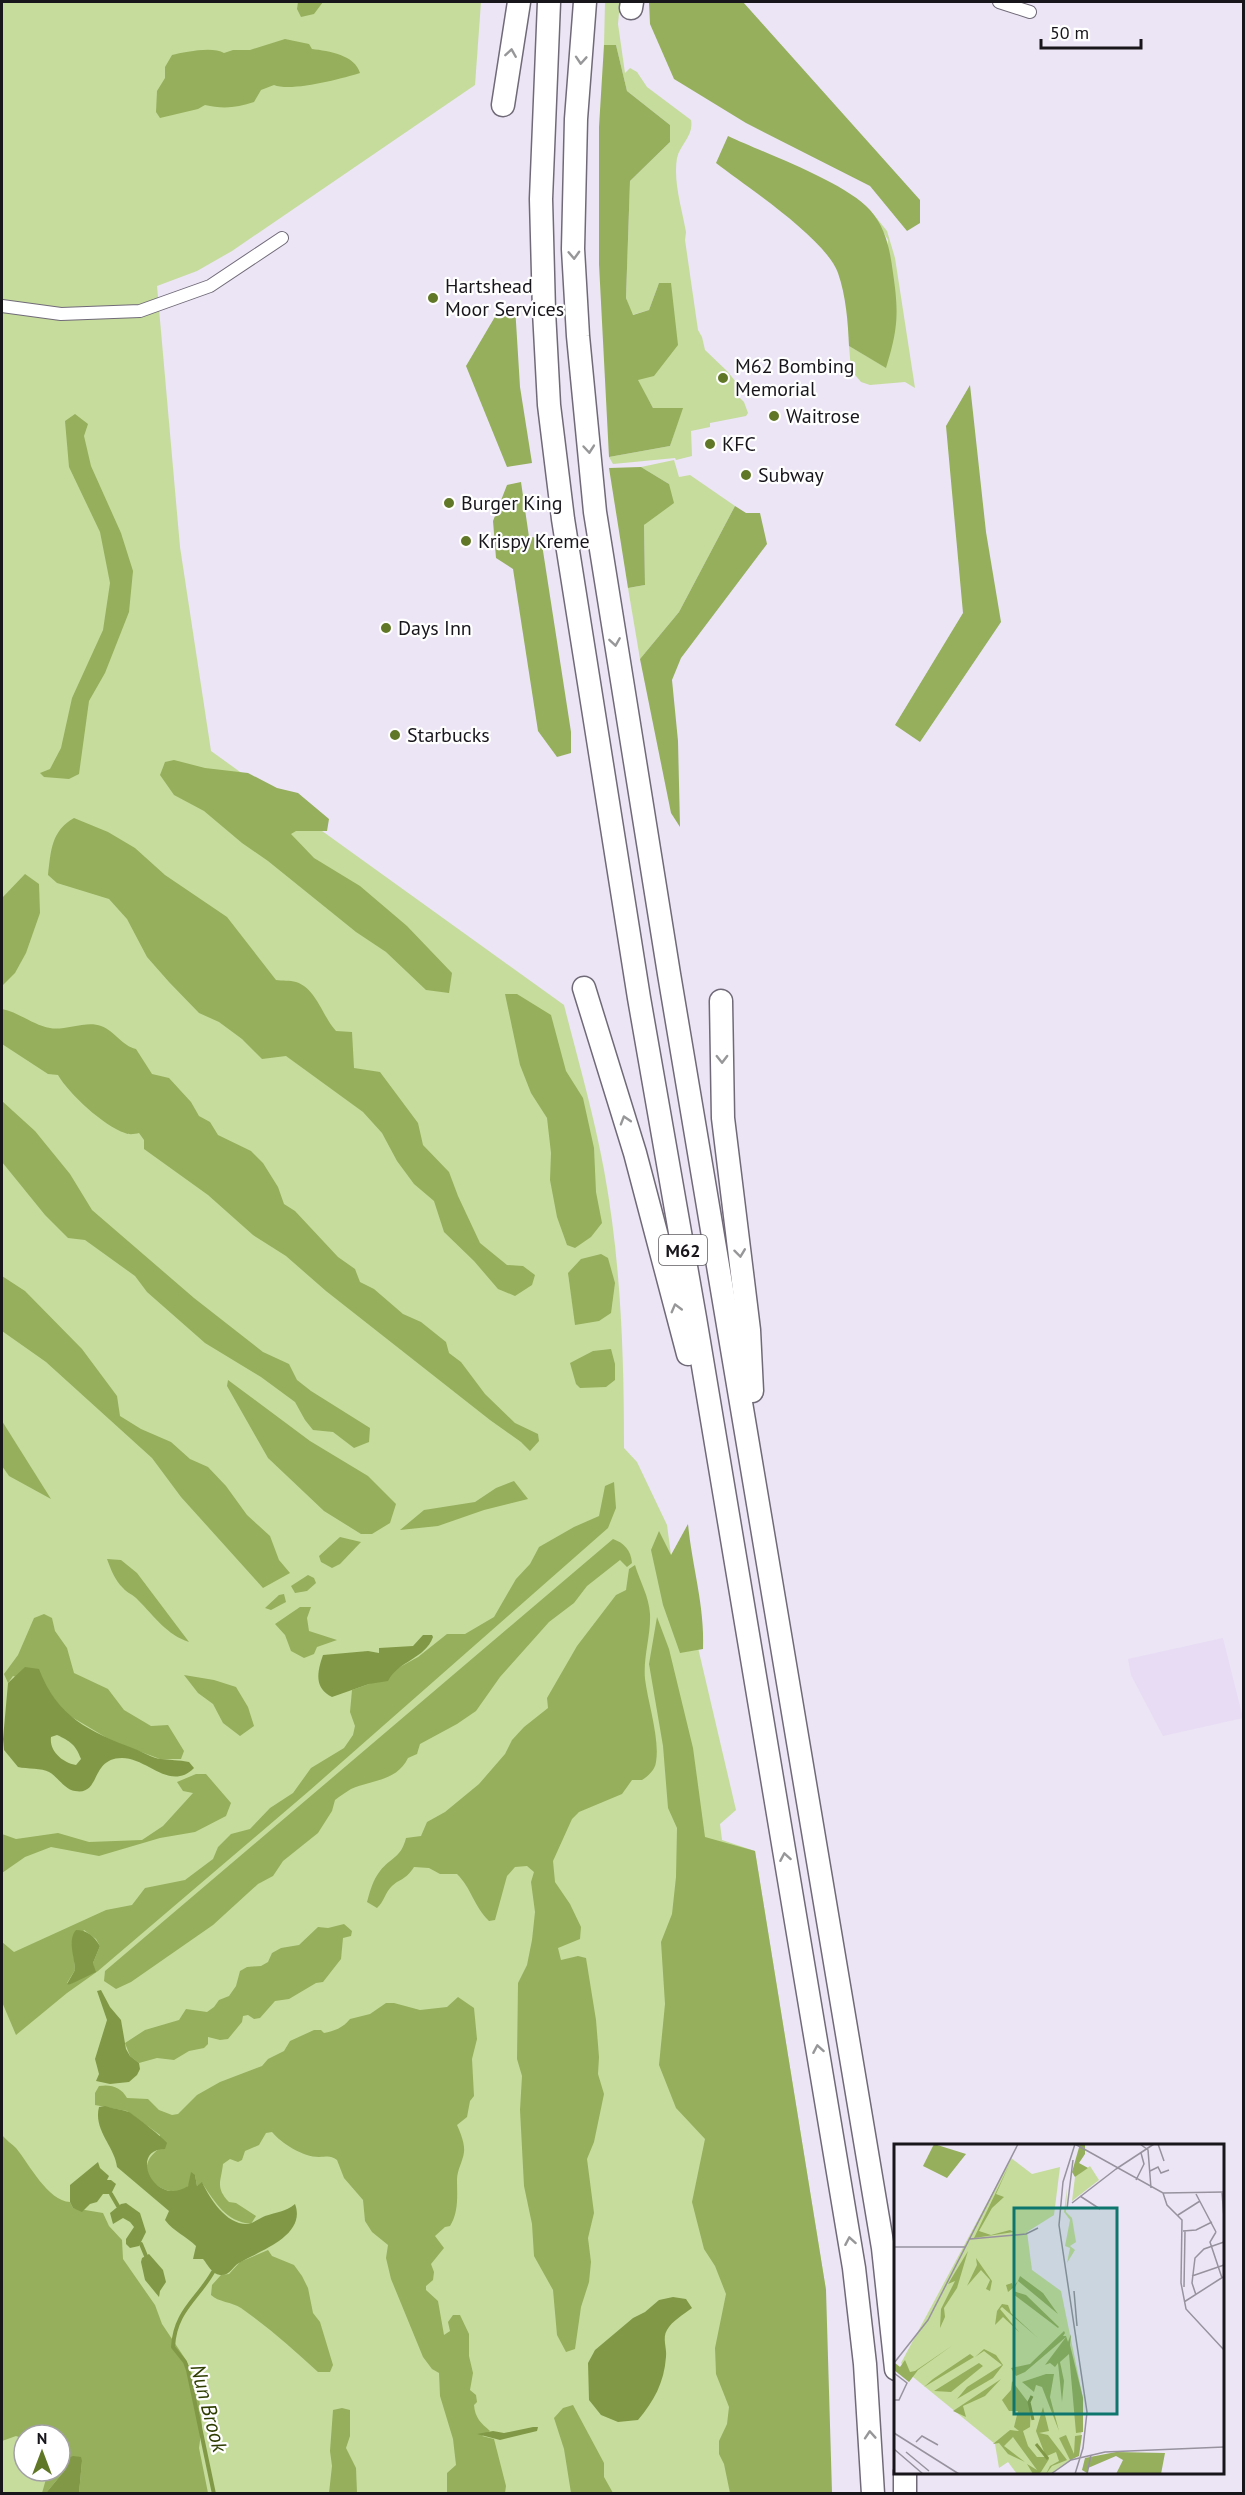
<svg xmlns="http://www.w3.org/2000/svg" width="1245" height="2495" font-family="'PT Sans',sans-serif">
<rect width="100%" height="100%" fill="#ece5f5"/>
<path fill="#e7dcf4" d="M1223 1638 1243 1718 1163 1736 1131 1675 1128 1659Z"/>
<g fill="#c6dc9c" fill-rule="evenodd">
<path d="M2 2H481L475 85 232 251 197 271 157 286 180 547 211 751 564 1005C578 1060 594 1115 604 1170 621 1262 624 1355 624 1448L637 1462 667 1525 671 1555 692 1622 736 1810 720 1824 722 1840 755 1851 826 2290 821 2493H2ZM24 2435H60V2471H24Z"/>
<path d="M605 2H620L618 24 625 73 630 68 637 72 647 87 691 120C694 136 680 144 677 158 673 182 682 209 686 232L685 240 698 330 702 337 705 350 728 372 742 390 735 393 744 402 748 413 746 416 710 423V427L691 431 692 456 676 460 675 458 613 464 609 457 670 446 682 408H653L637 380 659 283 649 310 632 315 626 298 630 181 670 142V125L627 91 616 45H604Z"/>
<path d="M870 210 887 231 895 258 915 388 905 382 870 385 861 382 851 370 849 346 885 367 888 240Z"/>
<path d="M674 460 679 477 690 475 735 506 679 612 640 659 628 588 645 585 644 525 669 484 641 467Z"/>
</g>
<g fill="#95af5c" fill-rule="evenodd">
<path d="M298 2H323L314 14 301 17 297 9Z"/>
<path d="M649 2H743L920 200V223L907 231 870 186 746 123 674 79 650 24Z"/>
<path d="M285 39 309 44 312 49C329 51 355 55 360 73 341 79 291 92 274 85L261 90 254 102C237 108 222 109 205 105L198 109 160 118 156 112 157 91 165 78V67L172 55C184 52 213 46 224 53L233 50H250Z"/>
<path d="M604 45H616L627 91 670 125V142L630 181 626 298 633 315 649 310 659 283H671L678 345 654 376 638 380 653 408H683L670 446 609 457 599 264V127Z"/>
<path d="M728 136C764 153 845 182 870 210 886 228 890 250 893 273 899 313 898 329 886 368L849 346C848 322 846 296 838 273 826 239 747 187 716 163Z"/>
<path d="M515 306 520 387 532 463 507 467 466 366 496 315Z"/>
<path d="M970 385 986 532 1001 622 920 742 895 725 963 613 946 426Z"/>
<path d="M75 414 88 424 84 436 91 466 121 533 133 571 129 612 105 673 89 701 79 774 69 779 44 777 40 773 50 769 61 748 72 698 103 630 110 583 100 532 69 467 65 421Z"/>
<path d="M641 467 669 484 674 503 644 525 645 585 628 588 609 468Z"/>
<path d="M521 482 529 537 541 538 571 732V753L557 757 538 731 513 569 496 558 493 521 507 485Z"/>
<path d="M735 506 746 513H760L767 544 681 658 672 680 678 741 680 827 671 813 640 659 679 612Z"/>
<path d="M174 760 205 768 248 773 277 788 298 793 329 819 327 831H296L291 834 314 858 360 886 407 926 452 973 449 993 426 990 386 952 356 932 268 861 242 843 204 811 174 795 160 775 165 762Z"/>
<path d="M74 818 108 832 135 848 165 875 227 917 276 980C282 981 290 980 296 982 317 989 322 1016 336 1031L352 1032 354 1068 380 1072 418 1123 423 1145 449 1172 458 1196 480 1243 507 1265 523 1266 535 1275 532 1285 515 1296 498 1289 474 1261 444 1232 434 1201 414 1184 397 1161 382 1133 363 1112 286 1056 262 1059 242 1039 219 1022 199 1013 169 982 147 957 127 919 109 899 57 883 48 875C51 851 51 831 74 818Z"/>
<path d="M25 874 39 884 40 913 26 953 15 973 2 986V898Z"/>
<path d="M505 994H517L551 1015 566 1071 583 1098 594 1148 596 1192 602 1223 591 1237 575 1248 567 1245 557 1217 550 1180 551 1153 547 1118 531 1093 520 1065Z"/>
<path d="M2 1009C18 1012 33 1025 50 1028 64 1031 87 1020 101 1026 115 1031 122 1046 136 1049L152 1074 169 1078 191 1102 199 1116 210 1122 218 1135 251 1151 263 1163 278 1187 284 1204 295 1211 338 1257 355 1269 360 1282 374 1289 403 1314 421 1322 446 1342 449 1353 461 1362 485 1394 515 1423 538 1434 539 1441 530 1451 521 1442 490 1420 326 1291 286 1256 253 1235 208 1195 144 1149V1140L139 1133C135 1134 129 1135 125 1133 104 1126 69 1094 58 1075L48 1074 2 1044Z"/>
<path d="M2 1101 35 1131 70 1174 92 1210 194 1298 263 1352 289 1364 297 1380 311 1391 370 1428 369 1442 354 1448 333 1432 313 1430 305 1420 295 1402 261 1377 205 1343 147 1292 135 1276 85 1240 68 1238 45 1215 2 1162Z"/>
<path d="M601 1254 608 1258 615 1283 611 1313 599 1321 575 1325 568 1273 581 1259Z"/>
<path d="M2 1276 25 1291 82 1349 117 1396 120 1416 141 1429 171 1442 190 1459 208 1467 226 1486 247 1515 270 1536 279 1560 290 1573 263 1588 181 1497 152 1458 46 1362 2 1331Z"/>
<path d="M611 1349 615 1364V1380L606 1387 580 1388 576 1384 570 1363 593 1351Z"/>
<path d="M228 1380 310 1441 368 1476 396 1504 390 1523 372 1534H361L324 1511 268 1458 227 1386Z"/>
<path d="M2 1421 51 1499 9 1476 2 1466Z"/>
<path d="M514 1481 528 1499 484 1510 438 1526 400 1530 424 1510 475 1502 496 1488Z"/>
<path d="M614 1482 616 1508 608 1528 309 1791 98 1971 67 1993 16 2035 2 2002V1942L14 1952 106 1910 132 1905 145 1888 185 1880 213 1859 218 1847 231 1834 250 1829 270 1808 293 1793 311 1768 344 1748 353 1735 355 1726 350 1712 352 1690 369 1684 418 1657 447 1634H465L494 1617 516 1579 530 1564 539 1547 574 1527 599 1516 605 1486ZM84 1930 96 1939 100 1946 93 1963 94 1973H89L69 1985 67 1983 75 1970 73 1949Z"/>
<path d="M688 1524C692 1566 705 1607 703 1649L680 1653 663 1605 651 1550 659 1531 671 1555Z"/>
<path d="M340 1537 361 1542 340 1564 332 1568 321 1562 319 1556Z"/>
<path d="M613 1539C624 1543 631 1550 632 1563L627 1567 620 1560 587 1586 574 1603 549 1622 500 1677 476 1711 457 1724 420 1744 417 1754 408 1758C397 1781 372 1780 351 1789 346 1792 340 1796 335 1800L332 1811 318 1833 283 1861 273 1876 258 1884 213 1925 131 1982 116 1989 104 1981 105 1971Z"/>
<path d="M107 1559 121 1560 137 1573 189 1642C167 1635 154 1616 138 1600 134 1595 127 1593 123 1588 115 1580 111 1570 107 1559Z"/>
<path d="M635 1565C640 1582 649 1596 650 1614 651 1635 643 1657 645 1679 648 1703 660 1739 656 1762 655 1770 648 1776 642 1780H632L622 1794 579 1812 572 1819 553 1861 555 1882 570 1904 581 1927 580 1939 558 1948 561 1960 578 1956 586 1958 596 2020 599 2057 598 2074 604 2094 594 2142 587 2159 594 2213 588 2238 591 2262 589 2282 581 2307 575 2349 566 2352 557 2335 553 2290 534 2256 532 2224 524 2186 520 2110 522 2076 517 2059 518 1983 527 1965 532 1940 535 1912 531 1882 534 1872 527 1866 515 1867 507 1876 495 1920 489 1921C473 1905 472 1889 457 1874H440L429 1868 414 1867C405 1881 400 1878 391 1887 385 1893 384 1902 377 1908L367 1902C370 1891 373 1880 380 1871 391 1857 401 1858 406 1838L421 1836 427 1822 445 1812 479 1784 505 1754 512 1740 524 1727 548 1708 547 1698 577 1646 616 1595 626 1590 629 1569Z"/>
<path d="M308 1575 314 1578 316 1583 307 1591 295 1593 291 1586Z"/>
<path d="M284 1594 286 1602 271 1610 265 1608 279 1595Z"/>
<path d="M300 1607H311L307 1618 309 1631 337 1640 317 1647 314 1654 304 1658 291 1651 285 1635 275 1624Z"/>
<path d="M44 1614 52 1618 55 1631 67 1648 74 1673 108 1689 124 1710 151 1726 168 1725 184 1751 181 1759H160L112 1741 65 1713 45 1686 13 1676 8 1683 4 1674 18 1655 34 1618Z"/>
<path d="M657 1617 669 1649 693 1748 705 1837 755 1851 826 2290 832 2493H730L724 2464 719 2454V2441L727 2424 729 2407 716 2374 715 2348 726 2294 715 2266 704 2249 692 2202 705 2139 676 2108 659 2065 665 2004 661 1942 672 1914 676 1877 677 1828 668 1808 663 1746 649 1664Z"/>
<path d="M184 1675 214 1680 236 1687 248 1707 254 1726 240 1736 223 1723 213 1704 198 1693Z"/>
<path d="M196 1774H206L231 1803 226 1816 195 1832 160 1838 99 1856 51 1847 25 1857 2 1873V1834L16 1839 58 1833 89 1842 142 1840 163 1826 193 1793 183 1791 177 1782Z"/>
<path d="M344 1924 352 1931 351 1936 343 1938 341 1959 323 1982 316 1983 289 1999 275 2001 260 2018 254 2019 248 2015 243 2016 242 2022 228 2039 220 2040 208 2037V2044L204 2048 189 2051 174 2060 157 2058 139 2063 130 2056 125 2043 145 2030 179 2020 186 2009 207 2012 214 2007 219 2000 229 1996 236 1986 240 1971 247 1967 261 1966 268 1962 272 1953 281 1948 299 1945 318 1927 328 1928Z"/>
<path d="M458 1997 474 2008 477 2039 472 2059 474 2096 470 2101 467 2117 457 2125C460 2132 465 2143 464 2152 463 2161 457 2170 457 2180 457 2195 459 2212 450 2226L445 2227 435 2236 444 2248 431 2264 434 2272 433 2280 426 2286V2290L438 2301 444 2335 450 2331 448 2322 453 2315H460L469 2334V2356L473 2373 470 2390 476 2395 477 2402 474 2405C475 2418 481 2423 490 2431L482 2436 494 2439 506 2486 505 2493H447V2473L456 2465 453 2439 440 2396 439 2373 432 2369 423 2357 391 2279 386 2258 388 2245 372 2232 365 2221 363 2200 344 2178 337 2160C330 2155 327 2157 319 2157 303 2157 281 2143 272 2132L266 2133 259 2145 245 2151 242 2160 238 2162 230 2159 223 2164C221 2182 215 2187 229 2202L236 2203 256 2216 251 2224C225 2221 216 2203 202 2183L197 2186 195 2175C192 2179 190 2184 187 2187 169 2203 126 2172 159 2149L160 2135 127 2111 95 2105V2093L99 2086C111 2084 121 2087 127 2098L148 2099 159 2110 172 2115 178 2114 197 2095 220 2082 262 2066 268 2059 284 2051 290 2041 314 2030H321L324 2033C334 2031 343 2028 350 2019L370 2014 386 2003H394L420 2010 447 2007Z"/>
<path d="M2 2135C6 2140 12 2144 16 2148 29 2164 48 2201 70 2202L73 2208 103 2213 109 2226 122 2240 123 2259 155 2305 162 2324 186 2360 198 2387 202 2426 199 2448 208 2493H79L82 2461 68 2458 65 2470 46 2493H42L46 2479 44 2471H60V2435H24V2439L16 2436 2 2441Z"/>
<path d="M268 2250 272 2256 294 2265 302 2276 308 2288 313 2313 320 2322 333 2365 330 2372H318C293 2349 268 2327 241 2308 232 2302 218 2302 211 2295L212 2285 221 2275 229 2274 240 2262Z"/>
<path d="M573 2405 604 2463V2477L613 2493H571L564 2449 554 2418 563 2408Z"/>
<path d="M342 2408 350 2410V2436L346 2448 356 2468 357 2493H329L332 2466 330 2451 333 2410Z"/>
</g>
<g fill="#819947" fill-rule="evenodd">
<path d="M423 1635H432L433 1637C425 1659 398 1661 388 1681L369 1684 332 1697C314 1688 317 1672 323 1655L368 1651 379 1653V1648L413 1646Z"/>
<path d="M25 1667 39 1669C57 1717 90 1732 135 1749 143 1752 152 1758 161 1759 170 1760 179 1760 189 1762L194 1768C170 1792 148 1758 122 1758 90 1758 101 1796 75 1791 65 1790 58 1777 49 1772 42 1768 27 1769 18 1767L4 1750 3 1739 8 1683ZM57 1735C70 1741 76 1745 81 1759L76 1765C64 1763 49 1752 51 1737Z"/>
<path d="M76 1930C87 1930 94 1936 100 1946L93 1963 96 1972 69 1985 67 1984 75 1970C75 1958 67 1940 76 1930Z"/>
<path d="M101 1990 110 2007 121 2020 126 2049 130 2056 139 2063 140 2069 137 2075 129 2082 110 2084 96 2081 99 2074 95 2059 107 2020 97 1991Z"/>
<path d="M105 2106C113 2109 121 2109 129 2112 134 2115 165 2139 167 2143L165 2149C128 2149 154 2208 188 2186L191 2172 195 2175 197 2186 202 2182C210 2199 227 2226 249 2224 253 2223 260 2218 265 2216 277 2212 285 2212 295 2204 307 2236 259 2251 239 2263 232 2267 230 2276 220 2275 212 2274 208 2265 203 2259H193L196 2246C186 2236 174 2232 165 2220L169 2211 117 2167C115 2147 93 2130 99 2107Z"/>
<path d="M98 2162 100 2168 109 2176 107 2180H111L116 2184 111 2194H103L97 2202 90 2204 82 2212 73 2208 70 2202V2185Z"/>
<path d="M126 2203 140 2213 146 2232 139 2246 130 2248 126 2244V2239L134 2227 130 2222 123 2218 113 2224 110 2213 121 2204Z"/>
<path d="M149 2254 163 2270 166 2282 160 2291 159 2297 145 2280 141 2262 142 2258Z"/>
<path d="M673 2297 686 2299 692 2308C684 2314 672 2321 667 2330 662 2338 667 2348 666 2357 664 2383 654 2401 638 2420L618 2422 601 2415 589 2400 588 2363 595 2350 633 2318 645 2312 659 2300Z"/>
<path d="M533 2427H538L537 2431 500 2440 477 2434 493 2431 504 2433Z"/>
<path d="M73 2456 81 2457 82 2461 79 2493H46L65 2470 68 2458Z"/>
</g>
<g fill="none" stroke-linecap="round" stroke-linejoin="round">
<g stroke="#819947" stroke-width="4">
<path d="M111 2194 118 2206"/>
<path d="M141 2244 146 2256"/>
<path d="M213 2272C197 2300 175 2311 173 2347L185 2362 188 2370 214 2494"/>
</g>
<defs>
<g id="minor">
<path d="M999 2 1030 12"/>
<path d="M2 306 61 314 140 311 210 286 282 238"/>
</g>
<g id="motorway">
<path d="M549 2 541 199 544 311 549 405 563 519 639 998 695 1318 854 2268 865 2364 873 2494"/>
<path d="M585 2 576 119 573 249 578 336 595 512 669 974 883 2248 896 2369"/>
<path d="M631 8 632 2"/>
<path d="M503 105 519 2"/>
<path d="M584 988 635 1153 688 1354"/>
<path d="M721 1001 723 1118 749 1330 752 1391"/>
<path d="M905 2494V2472"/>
</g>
</defs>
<use href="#minor" stroke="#706a78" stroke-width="14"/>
<use href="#motorway" stroke="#706a78" stroke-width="25"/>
<use href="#minor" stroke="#fff" stroke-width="12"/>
<use href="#motorway" stroke="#fff" stroke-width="22"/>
</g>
<defs><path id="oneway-chevron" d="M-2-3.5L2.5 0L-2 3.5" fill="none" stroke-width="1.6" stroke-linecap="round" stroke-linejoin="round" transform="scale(1.5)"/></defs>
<g stroke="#979698">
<use href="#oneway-chevron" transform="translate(511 53) rotate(-81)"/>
<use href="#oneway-chevron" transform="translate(581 60) rotate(94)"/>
<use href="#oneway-chevron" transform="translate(574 255) rotate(88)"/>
<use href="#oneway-chevron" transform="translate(589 449) rotate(85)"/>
<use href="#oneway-chevron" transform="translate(615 642) rotate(81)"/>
<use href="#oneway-chevron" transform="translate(722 1059) rotate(89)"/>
<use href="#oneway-chevron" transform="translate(625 1120) rotate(-107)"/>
<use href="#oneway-chevron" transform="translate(740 1253) rotate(83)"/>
<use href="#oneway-chevron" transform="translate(676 1308) rotate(-105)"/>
<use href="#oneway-chevron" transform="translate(785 1857) rotate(-100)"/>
<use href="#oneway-chevron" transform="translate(818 2049) rotate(-100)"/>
<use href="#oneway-chevron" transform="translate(850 2241) rotate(-100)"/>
<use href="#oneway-chevron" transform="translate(870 2435) rotate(-94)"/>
</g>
<g fill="#617728" stroke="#fff" stroke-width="2">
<circle cx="433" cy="298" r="6"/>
<circle cx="723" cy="378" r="6"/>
<circle cx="774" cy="416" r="6"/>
<circle cx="710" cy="444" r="6"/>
<circle cx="746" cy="475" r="6"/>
<circle cx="449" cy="503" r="6"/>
<circle cx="466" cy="541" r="6"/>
<circle cx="386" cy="628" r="6"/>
<circle cx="395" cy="735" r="6"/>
</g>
<g text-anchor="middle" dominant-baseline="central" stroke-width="4.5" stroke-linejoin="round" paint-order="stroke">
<rect fill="#fff" stroke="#5d5b5f" stroke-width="1.5" x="659" y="1235" width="48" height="30" rx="4.5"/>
<g font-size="18" font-weight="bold" fill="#18151b">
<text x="683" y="1250">M62</text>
</g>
<g font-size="20" fill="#18151b" stroke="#fff" text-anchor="start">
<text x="445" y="286">Hartshead<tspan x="445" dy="23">Moor Services</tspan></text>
<text x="735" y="366">M62 Bombing<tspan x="735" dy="23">Memorial</tspan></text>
<text x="786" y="416">Waitrose</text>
<text x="722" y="444">KFC</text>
<text x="758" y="475">Subway</text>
<text x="461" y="503">Burger King</text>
<text x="478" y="541">Krispy Kreme</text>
<text x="398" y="628">Days Inn</text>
<text x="407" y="735">Starbucks</text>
</g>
<g font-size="21" font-style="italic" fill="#2f3e00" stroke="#fff">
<text transform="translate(209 2408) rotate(75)">Nun Brook</text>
</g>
</g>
<g transform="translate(894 2144)">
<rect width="330" height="330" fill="#ece5f5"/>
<path d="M117 14 138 30 166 23 160 71 133 88 138 126 167 147 189 254 187 296 182 313 157 330H123L114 318 105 324 101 300 19 233 7 219ZM196 22 205 36 178 57 181 33ZM173 44 172 68 178 74 182 98 176 102 181 106 173 119 176 104 171 102 176 76 170 68Z" fill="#c6dc9c"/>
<path d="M40 0 72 10 53 34 29 22ZM186 0H191V10L185 19 194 24 181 33 178 28ZM116 19 102 50 110 53 98 64 85 87 97 91 116 86 120 88 80 94ZM74 107 63 144 50 164 51 173 46 184 47 165 61 137 54 140ZM82 114 98 137 96 147 92 145 96 136 87 126 73 142 83 121ZM126 132 149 149 164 170 124 137ZM124 137 119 147 132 151 165 183 164 184 119 150V144L114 148 112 141 118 139 119 143ZM108 160 114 161 117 169 144 194 108 163 106 165 125 188 109 173 101 181 103 167ZM170 187 171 189 169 192H172L174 198 177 190 176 201 189 254V288L182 289 175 210 166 218 170 237 168 258 164 219 161 223 156 219 151 221 172 193 131 228 122 232 117 224 136 220ZM59 201 24 226 15 238 0 226 1 219 6 223 11 216 16 228 21 227ZM90 205 102 211 109 221 99 234 63 255 73 243 108 221 90 207 81 213ZM76 210 80 213 30 243 39 235ZM85 219 89 222 57 248 40 247ZM152 230H160L156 253 165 287 148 243 142 241 140 248 128 238ZM107 235 91 252 69 262 72 273 59 267ZM118 237 137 262 136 283 129 287 134 302 143 313H152L142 287 149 263 155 287 145 289 154 291 173 316 158 322 152 330 156 322 165 317 162 308 153 312 155 315 147 328 144 330H139L133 320 143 326 119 293 110 302 131 318 114 310 105 299 99 300 116 286 125 287 120 283 124 267H115L108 256 117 246ZM172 291 180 310 181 292 188 291 185 312 176 316 165 294ZM222 308 271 309 267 330H222L229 316 222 312 194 324 193 329 188 326 191 314Z" fill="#95af5c"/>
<path fill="none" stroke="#819947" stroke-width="3" d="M138 252 135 258 139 276M142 300 154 315"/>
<path fill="none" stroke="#97929e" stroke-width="1.5" d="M181 0 269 49 330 48M246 0 254 6 257 44M264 0 270 17M222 25 260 0M256 27 264 23 267 29 275 26M242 36 250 20 247 9M328 48 330 74M269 49 273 61 288 76 287 139 292 165 330 206M302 50 322 88M186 52 206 65M178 59 222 25M173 65 179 16M284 71 306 57M289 87 302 86 318 78M322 88 316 98 328 134M76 95 132 90 144 84M0 103H71M298 132 330 121M290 143 291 87M180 147 183 182M302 151 298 139 301 114 310 105 330 98M290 158 329 133M0 219 34 176 124 0M0 229 13 239 5 256H0M0 289 65 330M22 298 28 292 44 301M0 305 29 330M12 308 35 327M157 330 177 316 211 308 330 303M181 330 189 304 193 268 165 81 169 38 181 0M193 330 197 311"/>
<path fill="#0f766e" fill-opacity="0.15" stroke="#0f766e" stroke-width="3" d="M120 64H223V270H120Z"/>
<rect width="330" height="330" fill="none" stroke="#18151b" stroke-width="3"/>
</g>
<rect width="1245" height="2495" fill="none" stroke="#18151b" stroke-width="6"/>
<g transform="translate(42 2453)"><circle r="28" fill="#ffffff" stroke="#a3a1a4" stroke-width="1.5"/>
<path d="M0-4.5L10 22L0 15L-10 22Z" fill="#617728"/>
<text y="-9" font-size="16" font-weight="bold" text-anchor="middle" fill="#18151b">N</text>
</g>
<path d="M1041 39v9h100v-9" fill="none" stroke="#18151b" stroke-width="3"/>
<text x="1050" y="39" font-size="18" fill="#18151b" stroke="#ffffff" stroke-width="4.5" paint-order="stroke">50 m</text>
</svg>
